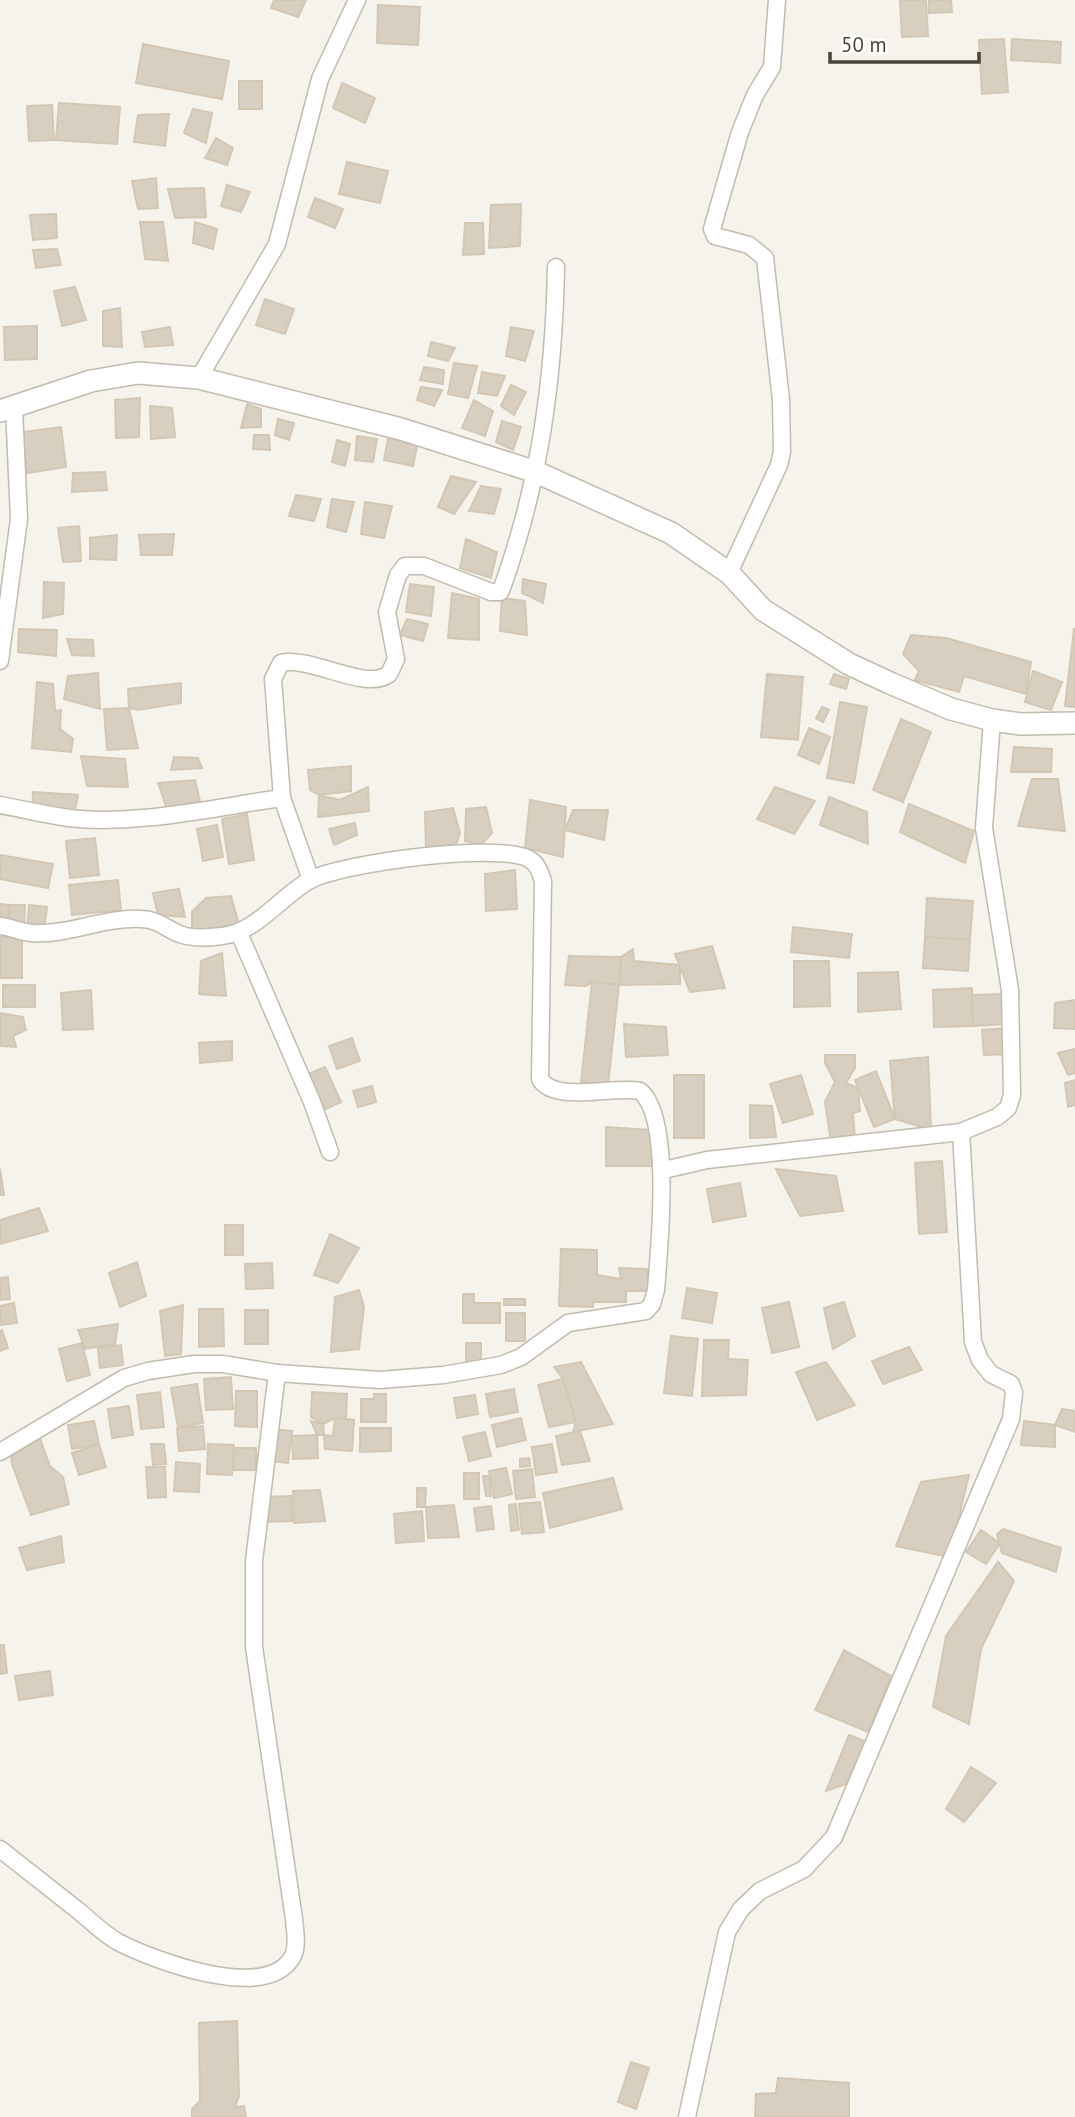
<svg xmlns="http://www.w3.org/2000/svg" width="1075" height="2117" font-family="'PT Sans',sans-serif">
<rect width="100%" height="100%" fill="#f6f3ec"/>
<g fill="#d8cfc1" stroke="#d3c7b4" stroke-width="2">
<path d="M274 0H306L298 17 271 8Z"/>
<path d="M900 0H926L928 36 902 37Z"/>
<path d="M929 0H951L952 12 929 13Z"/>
<path d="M378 5 420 7 418 45 377 43Z"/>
<path d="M1004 39 1008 92 982 94 979 40Z"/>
<path d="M1012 39 1061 42 1060 63 1011 60Z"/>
<path d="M143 44 229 61 222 99 136 83Z"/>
<rect x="239" y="81" width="23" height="28"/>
<path d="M342 83 375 98 365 123 333 108Z"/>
<path d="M59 103 120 107 117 144 56 140Z"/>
<path d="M52 105 54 140 29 141 27 106Z"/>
<path d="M193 109 212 113 206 143 184 133Z"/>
<path d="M169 114 165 146 134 142 138 115Z"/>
<path d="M216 138 233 148 227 165 205 158Z"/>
<path d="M347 162 388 171 380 203 339 194Z"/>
<path d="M156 178 158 208 138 209 132 181Z"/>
<path d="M227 185 250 192 241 212 221 206Z"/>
<path d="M204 188 206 217 175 218 168 189Z"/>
<path d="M315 198 343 209 335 228 308 217Z"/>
<path d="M521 204 520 246 489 248 491 205Z"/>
<path d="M56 214 57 238 33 240 30 215Z"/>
<path d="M140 222H163L168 261 145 259Z"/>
<path d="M195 222 217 229 213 249 193 243Z"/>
<path d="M465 223H483L484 254 463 255Z"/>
<path d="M57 249 61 265 36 268 33 250Z"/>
<path d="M75 287 86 320 62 326 54 291Z"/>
<path d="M265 299 294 309 285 334 256 325Z"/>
<path d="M120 308 122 347 103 346V311Z"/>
<path d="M37 326V359L5 360 4 327Z"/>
<path d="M170 327 173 345 145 347 142 332Z"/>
<path d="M511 327 534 331 525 361 506 356Z"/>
<path d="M431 342 455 348 448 361 428 356Z"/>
<path d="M454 363 477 366 468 398 448 394Z"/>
<path d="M424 367 444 370 443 384 420 380Z"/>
<path d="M482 372 505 376 497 396 478 393Z"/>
<path d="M511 385 526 392 514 415 501 406Z"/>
<path d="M421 387 442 390 434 406 417 400Z"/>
<path d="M140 398 139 437 116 438 115 400Z"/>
<path d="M474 400 493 411 485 436 462 428Z"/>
<path d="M247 404 261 409V427L241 428Z"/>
<path d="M150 406 172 408 175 437 151 439Z"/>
<path d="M278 419 294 423 289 440 275 435Z"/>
<path d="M502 421 521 427 513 450 496 442Z"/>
<path d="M61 427 66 467 27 473 22 432Z"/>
<path d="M254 435H269L270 450 253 449Z"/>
<path d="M357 436 377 439 373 462 355 460Z"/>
<path d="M388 439 418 441 413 466 384 460Z"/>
<path d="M337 440 350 444 345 466 332 462Z"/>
<path d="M105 472 107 490 72 492 73 473Z"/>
<path d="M451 476 476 482 454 514 438 507Z"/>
<path d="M481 486 501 489 494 514 469 511Z"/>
<path d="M296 495 321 499 314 521 289 516Z"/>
<path d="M332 499 354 502 346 532 327 527Z"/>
<path d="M365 502 392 506 384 538 361 534Z"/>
<path d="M79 526 81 561 63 562 58 528Z"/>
<path d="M174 534 172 555H141L139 535Z"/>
<path d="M117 535 116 560 90 559V538Z"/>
<path d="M466 539 497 552 491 578 460 568Z"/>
<path d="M523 579 546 584 543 603 522 593Z"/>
<path d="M44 582 64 583 63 614 43 618Z"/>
<path d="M410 584 434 587 431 616 406 612Z"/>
<path d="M452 593 479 599V640L448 638Z"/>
<path d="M502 598 525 601 527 635 500 631Z"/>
<path d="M407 619 428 624 423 641 400 635Z"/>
<path d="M19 629 57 630 56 656 18 652Z"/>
<path d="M1074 629H1075V707L1065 706Z"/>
<path d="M911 635 946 638 1031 662 1026 694 964 676 959 692 915 680 919 671 903 654Z"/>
<path d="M67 639 93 640 94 656 72 655Z"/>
<path d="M1033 671 1062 682 1051 710 1025 702Z"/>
<path d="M98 673 100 709 64 699 68 676Z"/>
<path d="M767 674 803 677 798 740 761 737Z"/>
<path d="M834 674 849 679 846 689 830 684Z"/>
<path d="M37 682 53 684 55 711 61 710 60 729 73 739 71 752 32 748Z"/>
<path d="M181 683V703L138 710 129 708 128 689Z"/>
<path d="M840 702 867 707 854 783 827 778Z"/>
<path d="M822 707 829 710 823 722 816 718Z"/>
<path d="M129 708 138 748 107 750 104 709Z"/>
<path d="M901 719 931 732 903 802 873 790Z"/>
<path d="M809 728 830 737 819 764 798 755Z"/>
<path d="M1014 747 1052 749 1051 772H1011Z"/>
<path d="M81 756 125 759 128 787 87 786Z"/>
<path d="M174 757 198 758 202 768 171 770Z"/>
<path d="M351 766V791L319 795 310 790 308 770Z"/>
<path d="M1032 779H1058L1065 831 1018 826Z"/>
<path d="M195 780 200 801 167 809 158 783Z"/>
<path d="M368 787 369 811 318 817 319 795 340 800Z"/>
<path d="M775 787 815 801 794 834 757 819Z"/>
<path d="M33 792 78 795 73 820H32Z"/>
<path d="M829 797 867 812 868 844 820 825Z"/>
<path d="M530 800 566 807 563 857 525 848Z"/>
<path d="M909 804 974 831 965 863 900 832Z"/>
<path d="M486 807 492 833 481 845 465 841 466 809Z"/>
<path d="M453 808 460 833 456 845 426 847 425 812Z"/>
<path d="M573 810H608L604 840 565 830Z"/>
<path d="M247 814 254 860 229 864 222 819Z"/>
<path d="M355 823 357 835 334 845 329 829Z"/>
<path d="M217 825 223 857 203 861 197 829Z"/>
<path d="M95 838 99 875 70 878 66 841Z"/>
<path d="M0 855 53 864 48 888 0 879Z"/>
<path d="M515 870 517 909 486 911 485 874Z"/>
<path d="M118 880 121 910 72 915 69 885Z"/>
<path d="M179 889 185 917 158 915 153 893Z"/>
<path d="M231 896 239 925 192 930V912L206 898Z"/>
<path d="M927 898 973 901 970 940 925 937Z"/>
<path d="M0 904 9 905 8 927 0 926Z"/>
<path d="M9 905H25L24 928 8 927Z"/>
<path d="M29 905 47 907 44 931 27 929Z"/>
<path d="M793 927 852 934 849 958 791 952Z"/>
<rect x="0" y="937" width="22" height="41"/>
<path d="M925 937 970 940 968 971 923 968Z"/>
<path d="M712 946 725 988 690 992 675 954Z"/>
<path d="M633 949 634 961 680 965V984L619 985 621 957Z"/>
<path d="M222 953 226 996 199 994 201 961Z"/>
<path d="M569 956 621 957 619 985 592 982 586 986 565 985Z"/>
<path d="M794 961H829L830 1006 794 1007Z"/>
<path d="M898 972 901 1009 858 1012V973Z"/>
<path d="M592 982 619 985 608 1085 581 1082Z"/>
<rect x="3" y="985" width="32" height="22"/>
<path d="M972 988 973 1026 934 1027 933 990Z"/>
<path d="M91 990 93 1029 63 1030 61 993Z"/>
<path d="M1007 994 1008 1024 973 1026 972 995Z"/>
<path d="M1075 1000V1029L1054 1028 1055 1003Z"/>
<path d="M0 1013 23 1017 26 1030 13 1036 16 1047 0 1046Z"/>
<path d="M624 1024 666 1027 668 1055 626 1057Z"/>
<path d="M1008 1028 1009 1054 984 1055 982 1030Z"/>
<path d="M352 1038 360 1061 337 1069 329 1046Z"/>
<path d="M232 1041V1060L200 1063 199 1043Z"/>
<path d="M1075 1049V1073L1068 1075 1058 1053Z"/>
<path d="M825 1055H855V1068L846 1083 858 1088 860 1111 853 1113 855 1139 831 1142 825 1102 835 1082 825 1063Z"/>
<path d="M928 1057 931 1130 895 1119 890 1061Z"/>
<path d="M325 1067 341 1102 324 1110 308 1074Z"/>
<path d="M876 1071 895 1119 874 1127 855 1080Z"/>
<rect x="674" y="1075" width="30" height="63"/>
<path d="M801 1075 813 1114 783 1123 770 1084Z"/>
<path d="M1075 1080V1105L1068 1107 1065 1083Z"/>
<path d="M372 1086 376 1102 358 1107 353 1091Z"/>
<path d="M750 1105 772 1106 776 1137 750 1138Z"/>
<path d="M606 1127 650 1130 657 1166H606Z"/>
<path d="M942 1161 947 1232 919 1234 915 1163Z"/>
<path d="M0 1169 4 1195H0Z"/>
<path d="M776 1169 836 1176 843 1211 800 1216Z"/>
<path d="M740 1183 746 1216 713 1222 707 1189Z"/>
<path d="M39 1208 48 1231 0 1244V1220Z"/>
<rect x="225" y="1225" width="18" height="30"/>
<path d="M330 1234 359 1248 338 1283 314 1275Z"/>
<path d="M561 1249 597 1250V1275L621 1279 619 1268 647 1269 649 1291H626V1302H593V1307L559 1306Z"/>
<path d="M137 1262 146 1296 120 1307 109 1273Z"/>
<path d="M272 1263 273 1288 246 1289 245 1264Z"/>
<path d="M8 1277 10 1299 0 1300V1278Z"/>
<path d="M687 1288 717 1293 712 1323 682 1318Z"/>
<path d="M359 1290 364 1307 359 1349 331 1352 335 1297Z"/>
<path d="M463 1294H474V1303H500V1323H463Z"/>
<rect x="504" y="1299" width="21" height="6"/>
<path d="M789 1302 799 1347 772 1353 762 1308Z"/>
<path d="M844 1302 855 1336 833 1349 824 1308Z"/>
<path d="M14 1303 17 1323 0 1325V1306Z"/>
<path d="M183 1305 181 1354 165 1356 160 1311Z"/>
<path d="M199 1309H223L224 1346 199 1347Z"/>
<rect x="245" y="1310" width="23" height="34"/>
<rect x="506" y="1313" width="19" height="28"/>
<path d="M118 1324 115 1344 85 1349 78 1330Z"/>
<path d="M2 1330 8 1348 0 1351V1331Z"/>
<path d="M671 1336 698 1339 692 1396 664 1393Z"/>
<path d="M704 1340H729L728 1359 748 1360 746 1395 702 1396Z"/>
<path d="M82 1343 90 1375 67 1381 59 1349Z"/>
<rect x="466" y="1343" width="15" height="19"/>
<path d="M121 1345 123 1365 100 1368 98 1348Z"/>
<path d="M909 1347 922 1370 883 1384 872 1361Z"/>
<path d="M581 1362 613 1424 573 1432 576 1422 563 1379 554 1367Z"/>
<path d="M826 1362 855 1405 817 1420 796 1372Z"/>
<path d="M231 1377 233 1409 206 1410 204 1379Z"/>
<path d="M563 1379 576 1422 549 1427 538 1385Z"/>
<path d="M197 1384 203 1423 178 1427 171 1388Z"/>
<path d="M514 1389 518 1412 490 1417 486 1394Z"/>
<path d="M236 1391H257V1427L235 1426Z"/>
<path d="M160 1392 164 1427 141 1429 137 1395Z"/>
<path d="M312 1392 347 1394 346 1419 335 1418 323 1424 311 1417Z"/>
<path d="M374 1394H386V1422H361V1399H374Z"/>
<path d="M475 1395 478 1414 457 1418 454 1398Z"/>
<path d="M129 1406 133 1435 112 1438 108 1409Z"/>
<path d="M1062 1409 1075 1411V1432L1055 1425Z"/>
<path d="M335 1418 354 1420 352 1451 325 1449 324 1435 333 1436Z"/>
<path d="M521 1418 526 1440 497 1447 492 1425Z"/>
<path d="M94 1421 99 1444 72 1449 68 1425Z"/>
<path d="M311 1421 323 1424 324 1435H317Z"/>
<path d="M1024 1421 1055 1425V1447L1021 1445Z"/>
<path d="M203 1426 205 1449 179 1451 177 1428Z"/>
<path d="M360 1428H391V1451L360 1452Z"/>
<path d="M274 1429 292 1431 288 1463 270 1461Z"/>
<path d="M580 1431 590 1461 562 1465 556 1436Z"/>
<path d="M485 1432 491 1456 469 1461 463 1437Z"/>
<path d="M38 1433 50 1466 63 1477 69 1504 31 1515 12 1464 10 1446Z"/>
<path d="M317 1435 318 1458 293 1459 292 1436Z"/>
<path d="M99 1444 106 1467 79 1475 72 1453Z"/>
<path d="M151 1444H164L166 1464 153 1465Z"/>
<path d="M208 1444 234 1445 232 1475 207 1474Z"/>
<path d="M552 1444 557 1472 536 1475 532 1447Z"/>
<rect x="234" y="1448" width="22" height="22"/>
<path d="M529 1458 530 1466 520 1467V1459Z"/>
<path d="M176 1462 200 1464 199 1492 174 1491Z"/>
<path d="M146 1467H165L166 1497 148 1498Z"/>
<path d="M506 1468 512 1494 494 1498 489 1471Z"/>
<path d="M532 1469 535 1497 516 1499 513 1471Z"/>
<rect x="464" y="1473" width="15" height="26"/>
<path d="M969 1475 949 1557 896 1546 921 1482Z"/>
<path d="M483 1476H489L491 1496H486Z"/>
<path d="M613 1478 622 1509 550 1528 543 1493Z"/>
<path d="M417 1488H426L425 1507H417Z"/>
<path d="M320 1490 325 1521 294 1523 293 1491Z"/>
<path d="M291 1496 292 1521 264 1522 263 1497Z"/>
<path d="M540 1502 544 1532 522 1534 519 1504Z"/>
<path d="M516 1504 519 1530 511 1531 509 1505Z"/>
<path d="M454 1505 459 1537 428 1538 426 1507Z"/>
<path d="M491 1506 494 1529 477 1531 474 1508Z"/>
<path d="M422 1511 424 1541 396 1543 394 1514Z"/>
<path d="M1003 1529 1061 1548 1056 1572 1002 1553 997 1534Z"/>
<path d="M981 1530 1000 1543 986 1564 966 1552Z"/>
<path d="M61 1536 64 1562 27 1570 19 1548Z"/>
<path d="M998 1562 1014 1581 981 1649 969 1724 933 1707 946 1636Z"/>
<path d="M0 1645H4L7 1673 0 1674Z"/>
<path d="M844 1650 891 1676 868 1732 815 1710Z"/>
<path d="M50 1671 53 1695 19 1700 15 1676Z"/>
<path d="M849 1735 867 1742 846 1784 826 1791Z"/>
<path d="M971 1767 996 1783 964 1822 946 1809Z"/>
<path d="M237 2021 239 2096 235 2107 244 2106 246 2117H192V2109L200 2101 199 2023Z"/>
<path d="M631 2062 649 2068 636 2109 618 2102Z"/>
<path d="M778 2078 849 2083V2117H755L756 2094 776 2093Z"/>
</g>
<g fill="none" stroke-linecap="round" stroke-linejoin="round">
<defs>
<g id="minor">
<path d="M199 378 277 244 320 79 357 0"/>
<path d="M729 573 779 465 782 452 781 400 765 258 749 245 715 236 712 229 740 132 755 95 772 67 777 0"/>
<path d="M0 661 19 519 14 407"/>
<path d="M282 798 273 679 281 663C312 656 366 692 389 674L396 659 387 612 398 575 405 566H424L491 592H500L502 588C540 482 554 379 556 267"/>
<path d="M0 805C23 809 46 815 69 818 135 826 216 807 282 798L311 880"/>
<path d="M0 926C10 927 21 932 31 933 66 936 104 917 141 919 155 919 163 926 175 932 188 939 208 938 222 936 257 932 280 897 310 880 343 863 497 842 529 859 538 864 540 872 543 881L540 1079C554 1104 617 1085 640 1091 673 1117 659 1250 656 1290L652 1304 646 1311 568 1323 521 1357 501 1365 443 1375 380 1380 277 1373 223 1364H194L148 1371 124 1378 0 1452"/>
<path d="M239 933 312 1102 330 1152"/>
<path d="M664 1170 707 1160 961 1132 997 1117 1008 1108 1012 1095 1010 990 984 828 992 720"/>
<path d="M0 1849C27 1870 53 1891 80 1912 92 1922 104 1934 118 1942 153 1960 267 2004 293 1956 298 1945 295 1931 294 1919L254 1647V1561L277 1373"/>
<path d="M687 2117 727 1932 741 1909 760 1891 804 1869 834 1837 1011 1419 1014 1392 1011 1384 991 1374 980 1360 973 1342 961 1132"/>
</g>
<path id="tertiary" d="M0 411 91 381 138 373 199 378 401 429 536 472 671 533 729 573 763 610 849 664 890 683 951 709 992 720 1021 724 1075 723"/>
</defs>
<use href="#minor" stroke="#c2bbae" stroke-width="19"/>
<use href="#tertiary" stroke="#c2bbae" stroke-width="24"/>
<use href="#minor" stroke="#fff" stroke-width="16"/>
<use href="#tertiary" stroke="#fff" stroke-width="21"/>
</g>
<path d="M830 52v10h149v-10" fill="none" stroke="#4b4439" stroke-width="3.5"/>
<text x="841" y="52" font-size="21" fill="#4b4439" stroke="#ffffff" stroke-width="5" paint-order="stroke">50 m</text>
</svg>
